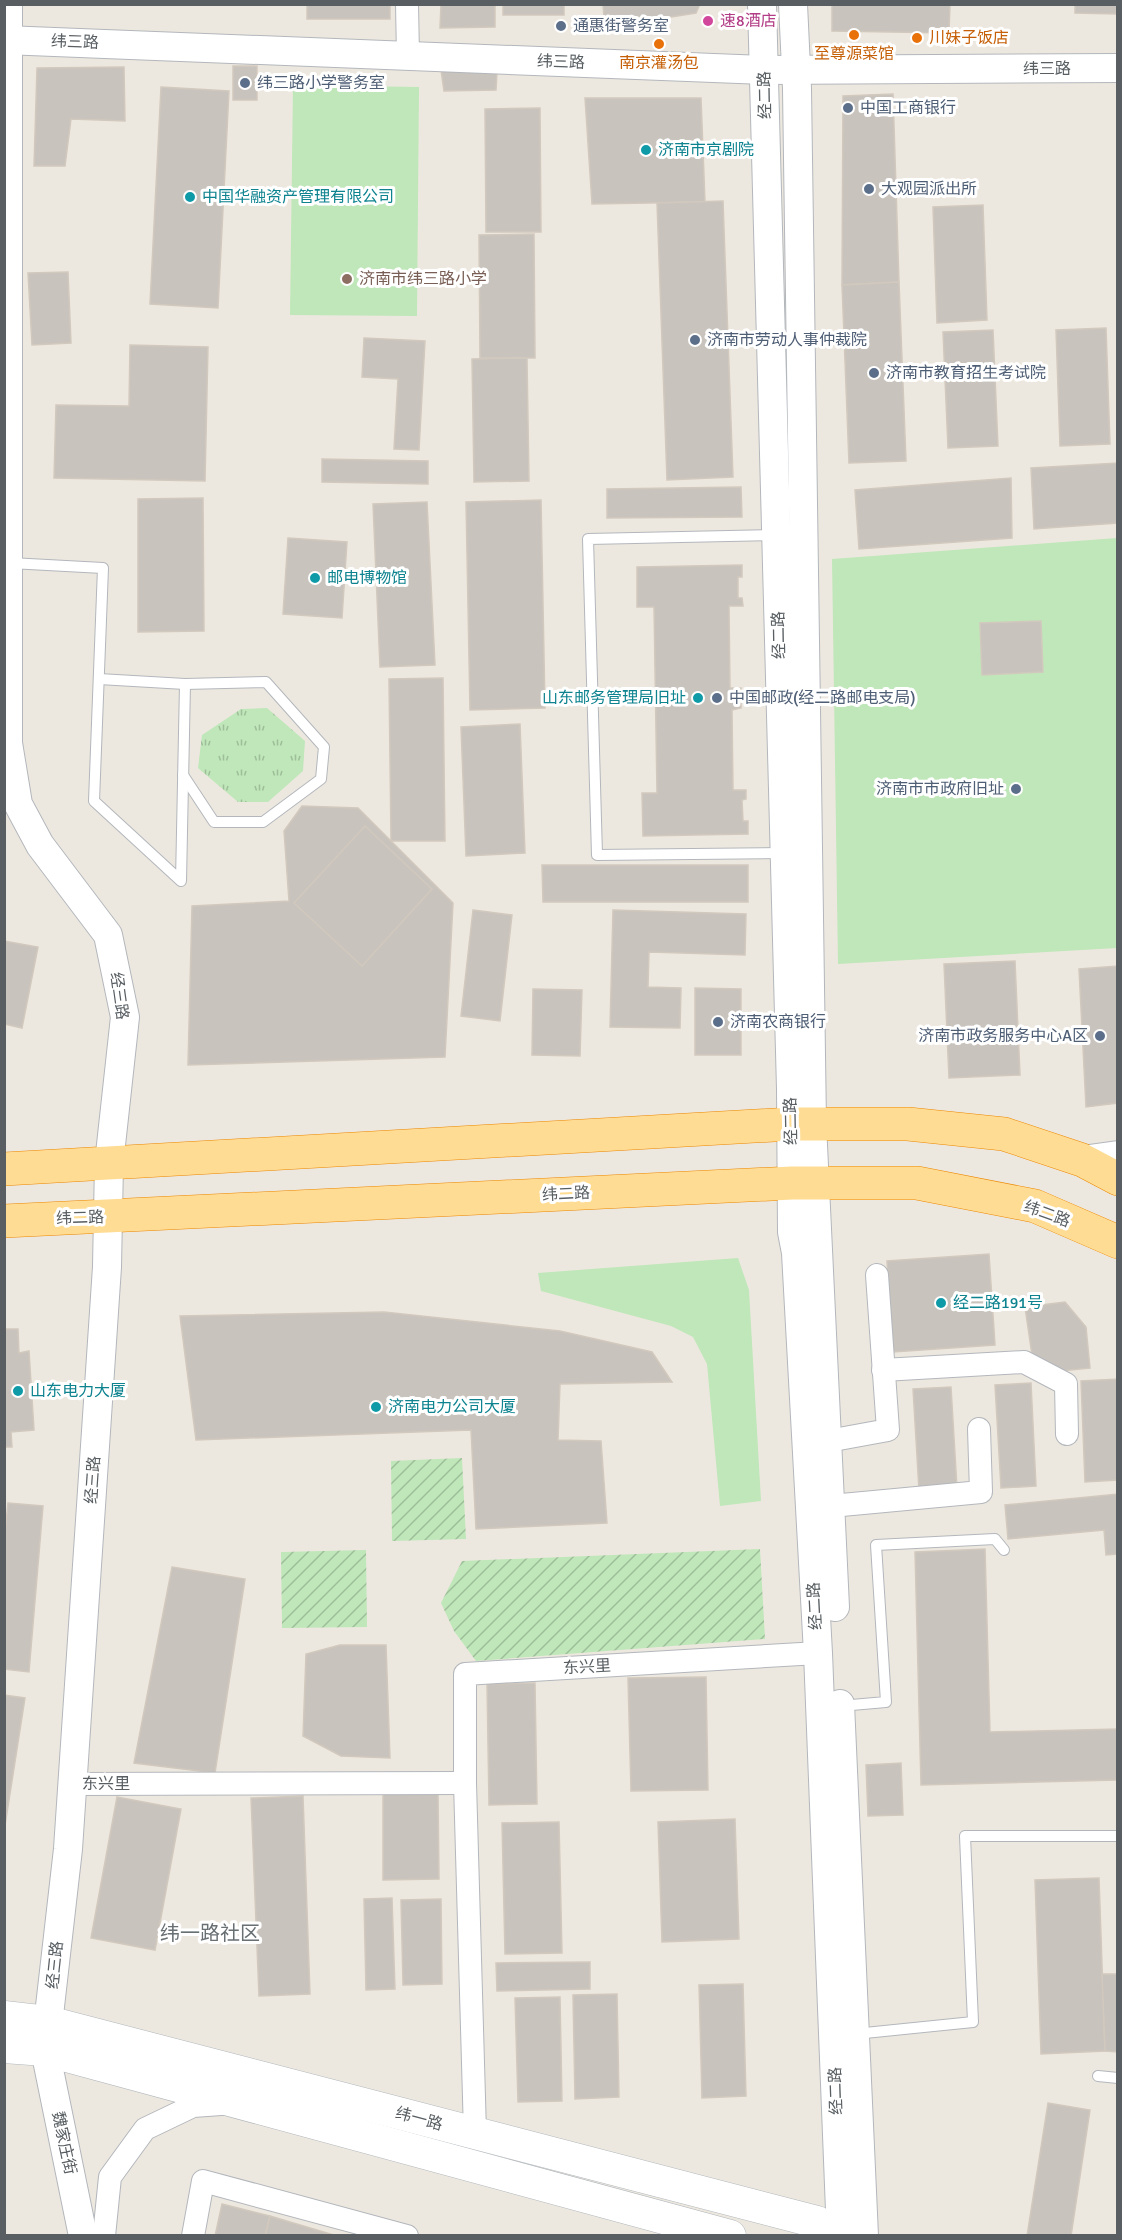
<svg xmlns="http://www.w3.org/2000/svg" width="1122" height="2240" font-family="Signika,'Noto Sans SC',sans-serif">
<defs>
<pattern id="grass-tufts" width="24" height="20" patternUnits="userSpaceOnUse" patternTransform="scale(1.5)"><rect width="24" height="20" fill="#bfe7b9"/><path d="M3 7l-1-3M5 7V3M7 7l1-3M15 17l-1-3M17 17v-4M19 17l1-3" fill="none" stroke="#9ebe9a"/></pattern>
<pattern id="garden-furrows" width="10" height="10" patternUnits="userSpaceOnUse" patternTransform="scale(1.5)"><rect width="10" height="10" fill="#bfe7b9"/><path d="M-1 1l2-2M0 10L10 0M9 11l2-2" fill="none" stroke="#9ebe9a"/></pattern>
</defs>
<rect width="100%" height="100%" fill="#ede8df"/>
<path fill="url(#grass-tufts)" d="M267 708 305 741 303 771 268 802H238L198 768 202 735 241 709Z"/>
<g fill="#bfe7b9">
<path d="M293 85 419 87 417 316 290 315Z"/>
<path d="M1117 538V948L838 964 832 559Z"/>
<path d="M738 1258 749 1290 761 1501 720 1506 707 1364 693 1337 671 1326 541 1291 538 1273Z"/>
</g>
<g fill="url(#garden-furrows)">
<path d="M462 1458 466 1539 392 1541 391 1461Z"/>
<path d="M760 1549 765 1639 476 1661 454 1631 441 1603 462 1561Z"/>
<path d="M366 1550 367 1627 282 1628 281 1552Z"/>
</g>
<g fill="#c8c3bd" stroke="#d2c9be" stroke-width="1.5">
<rect x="307" y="4" width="83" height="15"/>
<path d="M441 4H495V27L440 28Z"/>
<rect x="503" y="4" width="61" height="11"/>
<path d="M603 4H700L696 13 652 20 604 18Z"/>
<path d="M832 4H950L949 33 832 31Z"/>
<path d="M1075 4H1117L1116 14 1075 13Z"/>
<rect x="233" y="66" width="24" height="34"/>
<path d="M124 67 125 121 71 119 65 166H34L37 68Z"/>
<path d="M441 70 497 72 496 90 444 91Z"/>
<path d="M161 87 229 91 218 308 150 304Z"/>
<path d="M893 94 899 282 842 285 843 96Z"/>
<path d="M585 98H701L705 202 592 204Z"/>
<path d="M540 108 541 232H486L485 109Z"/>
<path d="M723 201 733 477 667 480 657 203Z"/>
<path d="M983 205 987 320 937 323 933 207Z"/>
<path d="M534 234 535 358H480L479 235Z"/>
<path d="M68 272 71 343 32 345 28 273Z"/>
<path d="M899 282 906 461 849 463 842 285Z"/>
<path d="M1106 328 1110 444 1060 446 1056 330Z"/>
<path d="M993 330 998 446 948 448 943 332Z"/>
<path d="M364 338 425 341 419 450 394 449 398 379 362 377Z"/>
<path d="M130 345 208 347 205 481 54 478 56 405 129 406Z"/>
<path d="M527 358 529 481 474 482 472 359Z"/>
<path d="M322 459 428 461V484L322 482Z"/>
<path d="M1118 463V523L1034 529 1031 468Z"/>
<path d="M1011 478 1012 538 859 549 855 490Z"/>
<path d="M741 487 742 517 607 518V489Z"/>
<path d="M203 498 204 631 138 632V499Z"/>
<path d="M541 500 545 708 470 710 466 502Z"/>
<path d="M427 502 435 665 380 667 373 504Z"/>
<path d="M288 538 347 542 342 618 283 614Z"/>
<path d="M742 565V577H738V598H742L743 606H729L730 688H741V708L732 710 733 790H746V799L742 800 743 821H748V834L643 836 642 793H657L654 607H637V567Z"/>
<path d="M1041 621 1043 672 982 675 980 623Z"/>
<path d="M443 678 445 841H391L389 679Z"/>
<path d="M520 724 525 853 466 856 461 727Z"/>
<path d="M302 806 358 808 453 903 445 1057 188 1065 192 906 289 901 284 831Z"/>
<path d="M365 826 432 889 362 966 294 903Z"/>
<path d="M542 865H748V902H543Z"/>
<path d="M473 910 512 915 500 1021 461 1016Z"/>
<path d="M613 910 746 914 745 955 649 952 648 987 681 988 680 1028 610 1027Z"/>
<path d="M4 941 38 947 22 1028 4 1024Z"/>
<path d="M1015 961 1020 1075 949 1078 944 964Z"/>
<path d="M1118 966V1103L1086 1107 1079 969Z"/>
<path d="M695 988 741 989V1055H695Z"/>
<path d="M533 989 582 990 580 1056 532 1055Z"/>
<path d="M989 1254 995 1345 893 1352 887 1261Z"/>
<path d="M1065 1302 1086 1327 1090 1368 1060 1371 1032 1355 1025 1307Z"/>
<path d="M384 1312 560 1331 652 1352 672 1382 560 1384 558 1440 601 1441 607 1523 476 1529 471 1430 196 1440 180 1316Z"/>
<path d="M4 1329H18L19 1353 29 1351 34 1430 11 1432 12 1447H4Z"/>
<path d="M1118 1379V1480L1085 1482 1081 1381Z"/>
<path d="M1031 1383 1036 1486 1001 1488 995 1385Z"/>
<path d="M951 1387 957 1488 919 1490 913 1389Z"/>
<path d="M1118 1494V1554L1106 1555 1104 1530 1008 1539 1005 1505Z"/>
<path d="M8 1503 43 1506 29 1672 4 1669V1542Z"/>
<path d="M985 1549 990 1732 1118 1729V1780L921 1785 915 1552Z"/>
<path d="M172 1567 245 1579 215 1773 134 1763Z"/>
<path d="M340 1645H386L390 1758 341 1756 303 1736 306 1654Z"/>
<path d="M706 1677 708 1790 631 1791 628 1678Z"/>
<path d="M535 1683 537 1804 489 1805 487 1684Z"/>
<path d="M4 1695 25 1698 4 1832Z"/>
<path d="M901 1763 903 1815 868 1816 866 1765Z"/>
<path d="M383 1792H438L439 1879 383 1880Z"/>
<path d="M303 1796 310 1994 259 1996 251 1798Z"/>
<path d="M117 1797 181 1809 155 1950 91 1938Z"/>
<path d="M735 1819 739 1939 662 1942 658 1822Z"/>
<path d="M559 1822 562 1953 505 1954 502 1823Z"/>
<path d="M1099 1878 1105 2051 1041 2054 1035 1880Z"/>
<path d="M392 1898 395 1989 366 1990 364 1899Z"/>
<path d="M441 1899 442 1984 403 1985 401 1900Z"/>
<path d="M590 1962V1989L497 1991 496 1963Z"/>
<path d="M1102 1974H1118V2052L1105 2051Z"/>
<path d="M743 1984 746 2096 702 2098 699 1985Z"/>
<path d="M617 1994 619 2097 575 2099 573 1995Z"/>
<path d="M560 1997 562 2101 518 2102 515 1998Z"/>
<path d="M1048 2103 1090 2110 1071 2236H1027Z"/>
<path d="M222 2204 270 2216 265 2236H215Z"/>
<path d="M270 2216 337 2236H265Z"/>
</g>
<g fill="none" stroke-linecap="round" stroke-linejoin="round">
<defs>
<g id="service">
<path d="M776 535 588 539 597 855 784 853"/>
<path d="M10 563 103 568 94 801 181 881 185 684"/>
<path d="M99 679 185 684 266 682 324 747 321 779 263 822H214L183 775"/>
<path d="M840 1706 886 1702 876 1545 995 1539 1004 1550"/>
<path d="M855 2034 973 2022 965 1836H1118"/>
<path d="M1098 2076 1118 2078"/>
</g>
<g id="minor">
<path d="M407 4 408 56"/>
<path d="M883 1370 1024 1362 1066 1384 1067 1434"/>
<path d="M828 1441 888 1430 877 1275"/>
<path d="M831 1506 981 1492 979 1429"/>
<path d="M72 1784 465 1783"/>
<path d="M475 2133 465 1783V1674L818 1653"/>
<path d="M104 2236 110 2177 145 2129 193 2106 221 2104"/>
<path d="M193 2236 203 2181 407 2236"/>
</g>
<g id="tertiary">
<path d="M8 4V743L18 804 40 845 108 935 125 1017 109 1163 107 1267 68 1849 45 2050 83 2236"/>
<path d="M762 4 791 1089 792 1232 796 1253 818 1653 841 2236"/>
<path d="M793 4 797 89 812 1124 835 1607"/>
<path d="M4 40 765 70 1118 68"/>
<path d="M1082 1160 1118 1155"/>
<path d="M840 1704 864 2236"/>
</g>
<g id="secondary">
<path d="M4 2017 48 2022 817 2222 825 2236"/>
<path d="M4 2047 45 2050 730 2236"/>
</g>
<g id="trunk">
<path d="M4 1169 791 1124H908L1004 1134 1082 1160 1118 1179"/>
<path d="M4 1221 792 1183H917L1035 1206 1118 1242"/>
</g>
</defs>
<use href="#service" stroke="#b3b7bc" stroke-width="12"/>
<use href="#minor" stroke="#b3b7bc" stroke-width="24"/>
<use href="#tertiary" stroke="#b3b7bc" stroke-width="30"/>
<use href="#secondary" stroke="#b1b7bc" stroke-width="33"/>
<use href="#trunk" stroke="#ec8700" stroke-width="34"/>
<use href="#service" stroke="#fff" stroke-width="10"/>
<use href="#minor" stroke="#fff" stroke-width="22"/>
<use href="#tertiary" stroke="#fff" stroke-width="28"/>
<use href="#secondary" stroke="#fff" stroke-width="32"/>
<use href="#trunk" stroke="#ffdc93" stroke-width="33"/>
</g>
<circle fill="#d1479c" stroke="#fff" stroke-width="2" cx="708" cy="21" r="6"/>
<g fill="#5c6f8a" stroke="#fff" stroke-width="2">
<circle cx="561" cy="26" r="6"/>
<circle cx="245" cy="83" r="6"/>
<circle cx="848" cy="108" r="6"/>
<circle cx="869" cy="189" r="6"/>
<circle cx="695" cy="340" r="6"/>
<circle cx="874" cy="373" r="6"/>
<circle cx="717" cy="698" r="6"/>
<circle cx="1016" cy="789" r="6"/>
<circle cx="718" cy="1022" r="6"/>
<circle cx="1100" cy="1036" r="6"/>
</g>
<g fill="#e8710a" stroke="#fff" stroke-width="2">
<circle cx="854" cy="35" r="6"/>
<circle cx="917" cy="38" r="6"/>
<circle cx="659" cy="44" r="6"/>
</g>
<g fill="#0f9aa8" stroke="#fff" stroke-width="2">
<circle cx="646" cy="150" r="6"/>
<circle cx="190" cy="197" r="6"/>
<circle cx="315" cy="578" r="6"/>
<circle cx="698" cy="698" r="6"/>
<circle cx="941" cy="1303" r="6"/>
<circle cx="18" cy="1391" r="6"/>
<circle cx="376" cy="1407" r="6"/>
</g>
<circle fill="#8d6e63" stroke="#fff" stroke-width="2" cx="347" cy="279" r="6"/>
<g text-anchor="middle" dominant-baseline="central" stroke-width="6" stroke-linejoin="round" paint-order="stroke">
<g font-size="16" fill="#b23c85" stroke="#fff" text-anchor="start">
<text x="720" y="21">速8酒店</text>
</g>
<g font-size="16" fill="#4e5e75" stroke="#fff" text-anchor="start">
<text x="573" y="26">通惠街警务室</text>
<text x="257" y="83">纬三路小学警务室</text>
<text x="860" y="108">中国工商银行</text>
<text x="881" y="189">大观园派出所</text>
<text x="707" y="340">济南市劳动人事仲裁院</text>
<text x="886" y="373">济南市教育招生考试院</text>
<text x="729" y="698">中国邮政(经二路邮电支局)</text>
<text x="1004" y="789" text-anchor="end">济南市市政府旧址</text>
<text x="730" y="1022">济南农商银行</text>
<text x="1088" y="1036" text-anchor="end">济南市政务服务中心A区</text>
</g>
<g font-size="16" fill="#c56008" stroke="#fff">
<text x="929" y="38" text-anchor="start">川妹子饭店</text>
<text x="854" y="54">至尊源菜馆</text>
<text x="659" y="63">南京灌汤包</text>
</g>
<g font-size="16" fill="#585e62" stroke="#fff">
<text transform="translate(75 42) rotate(2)">纬三路</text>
<text transform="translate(561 62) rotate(2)">纬三路</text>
<text x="1047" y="69">纬三路</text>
<text transform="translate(765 95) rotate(-91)">经二路</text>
<text transform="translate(779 635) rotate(-91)">经二路</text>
<text transform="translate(119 996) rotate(82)">经三路</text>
<text transform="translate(791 1121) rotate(-91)">经二路</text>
<text transform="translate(566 1194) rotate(-3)">纬二路</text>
<text transform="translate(1047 1214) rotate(20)">纬二路</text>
<text transform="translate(80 1218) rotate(-2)">纬二路</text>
<text transform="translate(93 1480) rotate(-86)">经三路</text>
<text transform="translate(815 1606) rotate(-93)">经二路</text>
<text transform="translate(587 1667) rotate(-3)">东兴里</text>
<text x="106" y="1784">东兴里</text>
<text transform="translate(55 1965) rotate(-84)">经三路</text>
<text transform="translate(836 2091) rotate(-92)">经二路</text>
<text transform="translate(419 2119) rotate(15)">纬一路</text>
<text transform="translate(64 2143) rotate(78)">魏家庄街</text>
</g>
<g font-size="16" fill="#0d838f" stroke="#fff" text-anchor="start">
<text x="658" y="150">济南市京剧院</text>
<text x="202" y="197">中国华融资产管理有限公司</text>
<text x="327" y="578">邮电博物馆</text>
<text x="686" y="698" text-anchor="end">山东邮务管理局旧址</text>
<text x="953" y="1303">经二路191号</text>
<text x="30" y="1391">山东电力大厦</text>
<text x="388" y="1407">济南电力公司大厦</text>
</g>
<g font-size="16" fill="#785e54" stroke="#fff" text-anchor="start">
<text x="359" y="279">济南市纬三路小学</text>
</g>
<g font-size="20" fill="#697074" stroke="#fff">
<text x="210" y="1933">纬一路社区</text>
</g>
</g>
<rect width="1122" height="2240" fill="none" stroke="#585e62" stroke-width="12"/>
</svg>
